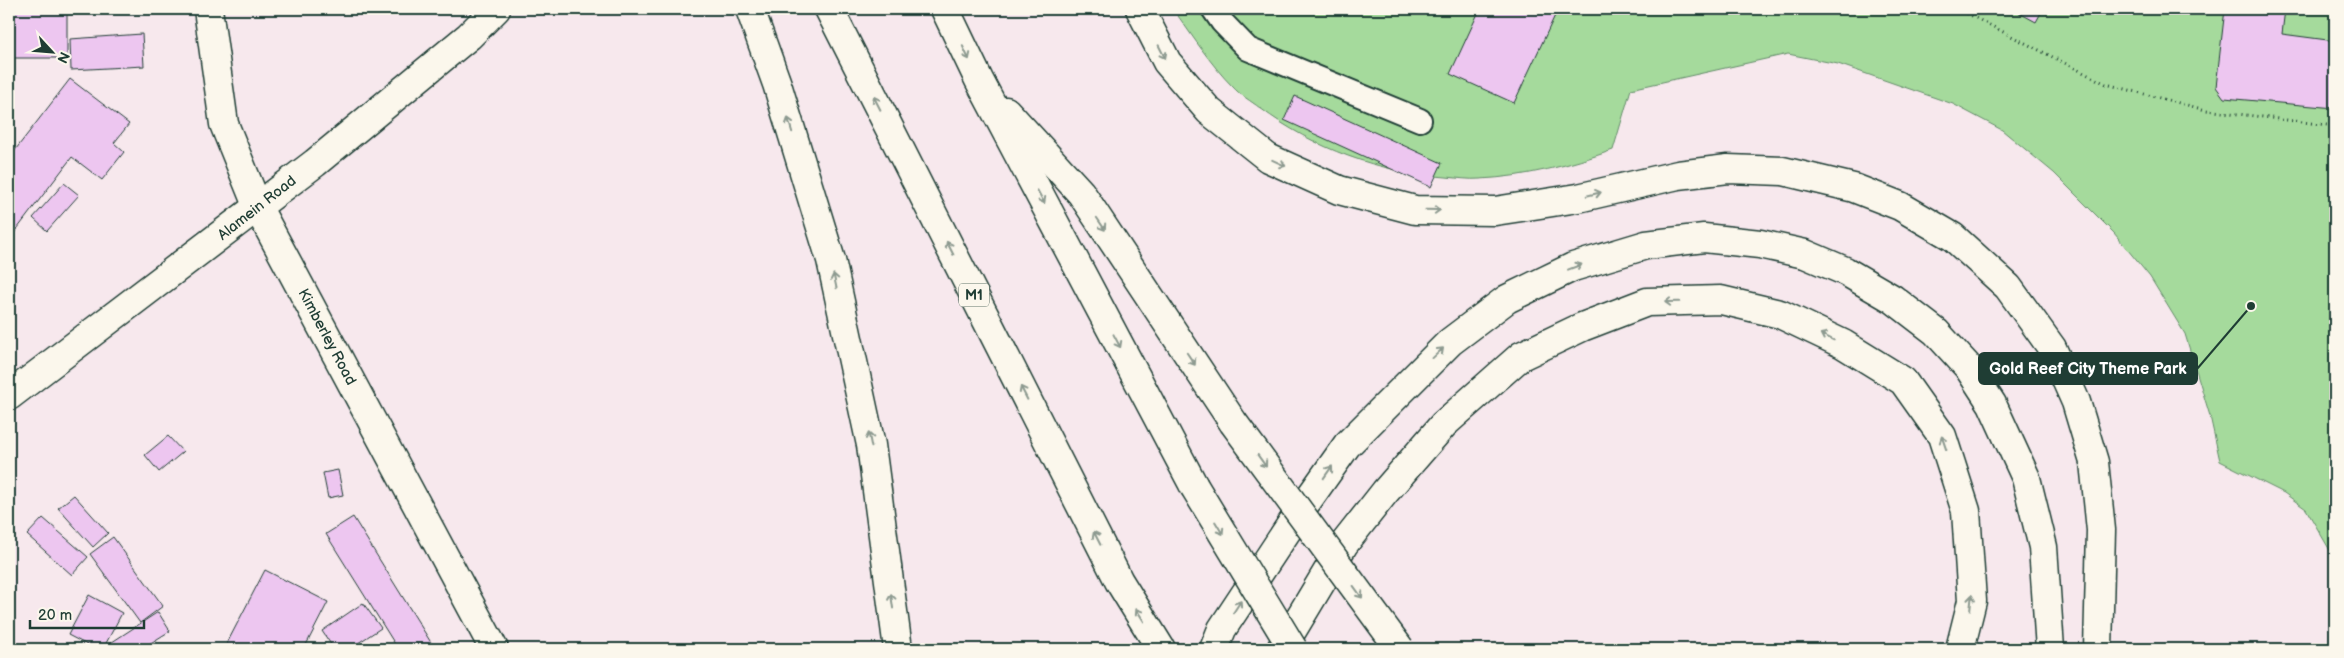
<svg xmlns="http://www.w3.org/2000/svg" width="2344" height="658" font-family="'Balsamiq Sans',sans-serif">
<rect width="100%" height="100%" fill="#f7e8ed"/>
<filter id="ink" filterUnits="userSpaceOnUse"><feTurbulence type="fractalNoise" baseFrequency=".02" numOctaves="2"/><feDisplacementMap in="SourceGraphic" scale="10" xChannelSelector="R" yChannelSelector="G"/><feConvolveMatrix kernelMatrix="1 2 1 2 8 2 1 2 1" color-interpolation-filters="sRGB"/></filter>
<g filter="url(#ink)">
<path fill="#a5da9c" stroke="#628c68" d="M1173 9H2335V559L2306 509 2284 493 2220 461 2210 416 2185 334 2150 277 2114 233 2054 173 2002 130 1953 104 1838 64 1788 54 1631 89 1613 150C1571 165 1525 177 1480 179 1469 180 1457 178 1446 177 1378 172 1315 149 1260 108 1251 101 1240 95 1233 87 1210 64 1192 35 1173 9Z"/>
<g fill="#edc6f0" stroke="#1f3d34">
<rect x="9" y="9" width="58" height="49"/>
<path d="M1480 9H1558L1514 103 1450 74Z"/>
<path d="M2012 9H2043L2036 22Z"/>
<path d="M2225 9H2285L2282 34 2335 41V108L2224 98 2216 87Z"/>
<path d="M142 34 144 66 71 70 70 39Z"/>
<path d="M11 79 12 105 9 106V80Z"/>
<path d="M70 79 129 124 114 143 124 152 102 180 72 157 11 237 9 235V158Z"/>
<path d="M1295 96 1442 163 1431 187 1284 120Z"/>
<path d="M64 183 79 195 47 231 33 218Z"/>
<path d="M168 436 183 452 159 472 145 455Z"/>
<path d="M338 470 343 495 328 498 323 473Z"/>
<path d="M74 495 108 533 93 547 58 508Z"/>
<path d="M353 517 435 649H398L326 534Z"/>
<path d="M43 518 88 557 72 575 27 535Z"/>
<path d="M113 537 163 606 140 623 90 554Z"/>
<path d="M265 570 328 602 304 649H224Z"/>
<path d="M89 595 122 613 103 649H95L68 635Z"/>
<path d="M363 603 381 628 349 649H334L322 631Z"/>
<path d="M158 612 170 631 141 649H108L106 646Z"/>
</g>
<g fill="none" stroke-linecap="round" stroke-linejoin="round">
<defs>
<path id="service" d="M1213 9 1222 22 1248 49 1420 120"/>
<path id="minor" d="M208 9 224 124 258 208"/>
<path id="tertiary" d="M258 208 494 649"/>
<path id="secondary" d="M9 396 315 163 469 36 496 9"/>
<g id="motorway">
<path d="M750 9 777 84 831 260 871 445 898 649"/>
<path d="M829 9 1119 581 1161 649"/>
<path d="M945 9 979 80 1194 486"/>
<path d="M1140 9 1167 62 1209 111 1268 158 1339 190 1415 210 1495 211 1578 198 1678 175 1728 169 1783 171 1854 188 1900 206 1953 237 2008 287 2052 348 2076 402 2094 462 2101 530 2098 649"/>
<path d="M1006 111 1081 193 1233 422"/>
<path d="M1214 649 1222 629 1298 514 1347 445 1450 342 1507 299 1573 267 1646 245 1704 238 1760 244 1805 254 1845 271 1893 299 1936 332 1968 367 1992 404 2026 478 2043 547 2050 649"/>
<path d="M1281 649 1344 544 1385 492 1444 424 1521 356 1582 327 1647 302 1721 300 1780 314 1843 344 1903 381 1942 436 1966 511 1972 601 1960 649"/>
</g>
</defs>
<use href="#service" stroke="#1f3d34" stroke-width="26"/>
<use href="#minor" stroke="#1f3d34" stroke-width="31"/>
<use href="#tertiary" stroke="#1f3d34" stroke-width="31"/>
<use href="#secondary" stroke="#1f3d34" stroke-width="31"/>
<use href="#motorway" stroke="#1f3d34" stroke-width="31"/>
<path stroke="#1f3d34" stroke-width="3" stroke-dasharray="1 4" stroke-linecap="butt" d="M1958 9 2106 84 2206 110 2335 126"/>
<use href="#service" stroke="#fbf7ec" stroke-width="22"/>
<use href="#minor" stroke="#fbf7ec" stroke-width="28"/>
<use href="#tertiary" stroke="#fbf7ec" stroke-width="28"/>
<use href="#secondary" stroke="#fbf7ec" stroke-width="28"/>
<use href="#motorway" stroke="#fbf7ec" stroke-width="28"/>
<defs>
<g id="motorway-bridge">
<path d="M1233 422 1400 649"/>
<path d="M1194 486 1293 649"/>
</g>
</defs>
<use href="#motorway-bridge" stroke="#1f3d34" stroke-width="31" stroke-linecap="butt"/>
<use href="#motorway-bridge" stroke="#fbf7ec" stroke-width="28"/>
</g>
<defs><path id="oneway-shaft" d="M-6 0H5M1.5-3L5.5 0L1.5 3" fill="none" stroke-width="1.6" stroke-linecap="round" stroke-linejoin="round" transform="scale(1.25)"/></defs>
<g stroke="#8d9a90">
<use href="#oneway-shaft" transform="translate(1162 52) rotate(63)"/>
<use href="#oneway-shaft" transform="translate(966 53) rotate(65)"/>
<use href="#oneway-shaft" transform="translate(877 103) rotate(-117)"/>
<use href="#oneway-shaft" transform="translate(790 125) rotate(-107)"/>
<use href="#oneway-shaft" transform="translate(1279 163) rotate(25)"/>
<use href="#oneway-shaft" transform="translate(1594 194) rotate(-13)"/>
<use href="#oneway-shaft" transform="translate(1041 197) rotate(62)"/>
<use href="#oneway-shaft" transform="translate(1433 210) rotate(1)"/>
<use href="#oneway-shaft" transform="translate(1101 224) rotate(56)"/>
<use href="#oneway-shaft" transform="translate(950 248) rotate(-117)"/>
<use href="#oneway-shaft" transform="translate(1575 267) rotate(-21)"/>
<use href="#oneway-shaft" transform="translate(835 281) rotate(-102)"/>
<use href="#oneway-shaft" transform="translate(1672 302) rotate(179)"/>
<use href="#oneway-shaft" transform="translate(1827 337) rotate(-154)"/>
<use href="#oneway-shaft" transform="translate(1117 341) rotate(62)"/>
<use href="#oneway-shaft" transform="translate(1438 353) rotate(-43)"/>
<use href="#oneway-shaft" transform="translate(1191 359) rotate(56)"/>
<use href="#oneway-shaft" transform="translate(1024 393) rotate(-117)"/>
<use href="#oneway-shaft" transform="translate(870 440) rotate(-101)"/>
<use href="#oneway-shaft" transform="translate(1944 443) rotate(-109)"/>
<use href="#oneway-shaft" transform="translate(1262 461) rotate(54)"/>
<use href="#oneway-shaft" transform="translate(1328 472) rotate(-55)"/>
<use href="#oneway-shaft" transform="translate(1219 528) rotate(59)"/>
<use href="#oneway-shaft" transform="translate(1097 538) rotate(-117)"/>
<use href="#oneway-shaft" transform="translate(1358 592) rotate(54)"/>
<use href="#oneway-shaft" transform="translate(892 601) rotate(-98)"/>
<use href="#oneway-shaft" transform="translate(1971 602) rotate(-84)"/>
<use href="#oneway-shaft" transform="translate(1237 607) rotate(-57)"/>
<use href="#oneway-shaft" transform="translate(1140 615) rotate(-122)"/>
</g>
</g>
<g text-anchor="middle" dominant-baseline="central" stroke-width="4.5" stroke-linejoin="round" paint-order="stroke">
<rect fill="#fbf7ec" stroke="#61756b" stroke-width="1" x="959" y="283.5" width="30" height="23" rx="4"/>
<g font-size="14" font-weight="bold" fill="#1f3d34">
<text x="974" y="295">M1</text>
</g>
<g font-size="15" fill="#1f3d34" stroke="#fbf7ec">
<text transform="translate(257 208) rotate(-38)">Alamein Road</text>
<text transform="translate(327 337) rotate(62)">Kimberley Road</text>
</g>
</g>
<path fill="none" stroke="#1f3d34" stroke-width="2" d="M2251 306L2197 369"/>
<circle fill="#1f3d34" stroke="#fbf7ec" stroke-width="2" cx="2251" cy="306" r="5"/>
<rect fill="#1f3d34" stroke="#1f3d34" stroke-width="2" x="1979" y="353" width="218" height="31" rx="5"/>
<g font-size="16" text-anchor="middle" font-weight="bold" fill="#fff">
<text x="2088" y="374">Gold Reef City Theme Park</text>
</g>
<rect width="2344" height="658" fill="none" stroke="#fbf7ec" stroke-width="30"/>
<rect x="15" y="15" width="2314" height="628" fill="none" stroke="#1f3d34" stroke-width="2" filter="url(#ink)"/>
<g transform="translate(52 52) rotate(116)" stroke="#fbf7ec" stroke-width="4" paint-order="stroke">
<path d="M0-4L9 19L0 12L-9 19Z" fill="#1f3d34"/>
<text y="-8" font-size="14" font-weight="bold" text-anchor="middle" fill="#1f3d34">N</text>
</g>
<path d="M30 620v8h114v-8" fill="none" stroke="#1f3d34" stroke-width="2.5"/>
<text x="38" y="620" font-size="15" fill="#1f3d34" stroke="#fbf7ec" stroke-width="4" paint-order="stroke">20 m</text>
</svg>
